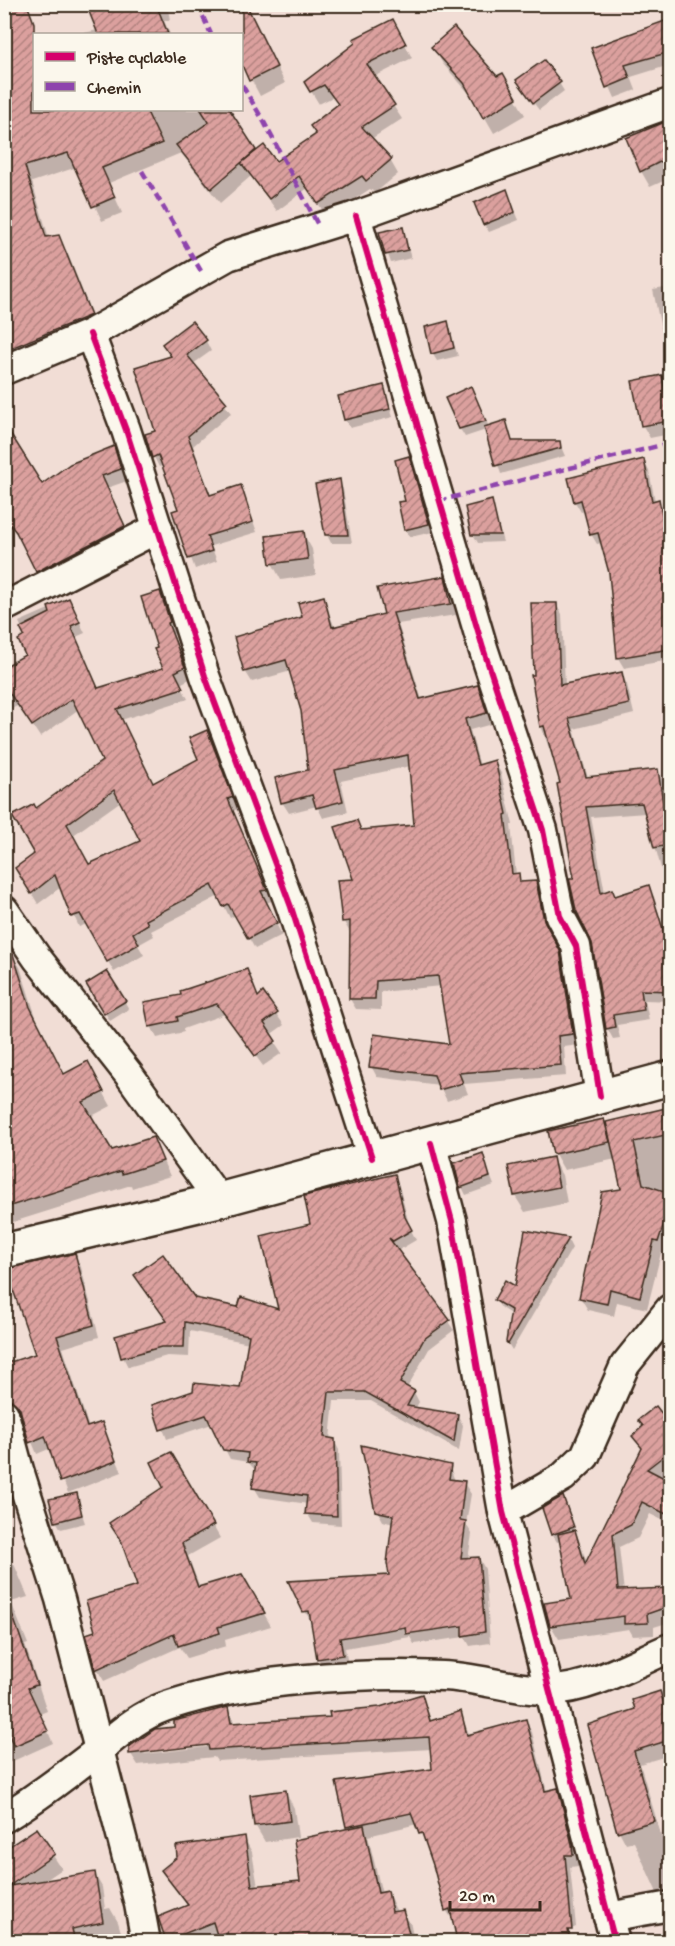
<svg xmlns="http://www.w3.org/2000/svg" width="675" height="1946" font-family="'Gochi Hand',sans-serif">
<defs>
<pattern id="building-hatch" width="6" height="6" patternUnits="userSpaceOnUse" patternTransform="scale(1.5)"><rect width="6" height="6" fill="#dba09e"/><path d="M-1 1l2-2M0 6l6-6M5 7l2-2" fill="none" stroke="#b38380"/></pattern>
</defs>
<rect width="100%" height="100%" fill="#f1ddd5"/>
<filter id="ink" filterUnits="userSpaceOnUse"><feTurbulence type="fractalNoise" baseFrequency=".0167" numOctaves="2"/><feDisplacementMap in="SourceGraphic" scale="12" xChannelSelector="R" yChannelSelector="G"/><feConvolveMatrix kernelMatrix="1 2 1 2 8 2 1 2 1" color-interpolation-filters="sRGB"/></filter>
<g filter="url(#ink)">
<g fill="#0003" fill-rule="evenodd">
<path d="M88 4H167L170 20 164 21 170 34H79L98 30Z"/>
<path d="M670 20V65L631 77 636 90 615 98 593 49Z"/>
<path d="M255 25 285 83 260 96 242 62V34H236Z"/>
<path d="M400 34 412 58 374 77 402 119 371 139 390 160 398 174 375 193 370 189 327 217 308 188 277 211 251 176 220 203 181 153 109 183 122 213 102 221 77 167 32 182 49 238 58 237 67 252 98 330 4 369V62L26 47 34 45V110H204L206 115 214 110H228L256 153 275 163 317 136 312 127 339 105 333 97 319 104 306 83Z"/>
<path d="M433 47 497 78 502 75 525 115 494 133 475 100 443 64Z"/>
<path d="M559 83 564 91 539 110 523 89Z"/>
<path d="M663 125 670 137V178L650 187 641 171Z"/>
<path d="M510 199 519 220 489 232 484 224Z"/>
<path d="M402 229 411 258 391 263 381 234Z"/>
<path d="M670 287V345L661 329 653 290Z"/>
<path d="M447 323 458 356 437 361 432 353Z"/>
<path d="M206 341 211 351 193 364 231 413 193 446 211 496 241 487 257 532 211 546 217 561 195 569 174 512 180 510 164 465 159 467 154 457 172 358 164 345Z"/>
<path d="M661 377 670 397V434L650 438 643 426 634 382Z"/>
<path d="M383 387 393 417 350 428 345 420Z"/>
<path d="M475 396 489 427 505 422 513 442H559L565 456 501 474 486 430 465 437 460 429Z"/>
<path d="M113 448 127 481 107 488 131 538 44 582 22 541 4 518V458L41 486Z"/>
<path d="M409 458 433 532 410 537 405 529Z"/>
<path d="M643 460 649 471 655 501H658L664 511 666 522H670V660L624 668 618 658 611 573 602 543 597 544 591 534 585 511 581 512 575 502Z"/>
<path d="M339 481 343 489 352 543H331L327 535Z"/>
<path d="M491 502 503 542 478 543 473 534Z"/>
<path d="M303 533 312 549 316 575 281 580 272 563Z"/>
<path d="M444 578 450 589 456 615 398 624 422 700 477 686 483 697 492 724 470 730 480 766 494 762 501 773 513 825H511L516 875 523 883 535 882 542 893 549 932 566 964 579 1045 564 1047 566 1076 464 1084 468 1094 447 1101 439 1085 377 1077 371 1066 450 1046 441 986 381 992V1010L356 1009 350 999V933L344 922 339 881 355 880 356 821 362 832 415 826 410 766 341 781 348 812 323 818 317 806 289 813 282 802 310 771 302 711 291 671 252 682 245 671 323 598 335 628 386 615Z"/>
<path d="M160 593 166 604 176 633 173 634 190 679 180 684 188 699 121 720 154 785 200 760 207 732 238 809 233 811 272 901 265 903 282 935 255 949 236 915 230 918 219 896 151 931 154 936 138 945 144 955 114 972 87 924 79 927 61 887 38 904 17 869 36 854V810L104 761 79 709 40 737 19 705 6 712 4 669 27 656 26 637 19 622 69 600 85 633 76 637 99 690 165 669 159 648ZM121 801 142 841 89 866 72 836Z"/>
<path d="M556 604 562 614 565 686 621 674 627 684 634 714 574 729 588 778 658 771 664 781 670 818V892L665 883 646 813 591 817 605 893 616 898 648 887 654 897 670 951V1001L645 1000 649 1020 617 1025 620 1038 613 1039 607 1028 594 943 576 879 562 784 541 726 535 676Z"/>
<path d="M4 809 14 828 4 833Z"/>
<path d="M4 943 20 967 38 1023 64 1075 95 1077 111 1106 90 1117 111 1152 152 1138 170 1176 132 1188 131 1185 13 1222 4 1209Z"/>
<path d="M246 970 259 998 263 995 284 1025 270 1035 282 1053 263 1066 225 1014 183 1029 184 1032 157 1038 151 1026 183 996Z"/>
<path d="M107 973 129 1009 110 1021 88 984Z"/>
<path d="M670 1108V1240L666 1255 661 1253 647 1309 617 1302 614 1316 588 1310 580 1297 623 1190 616 1159 564 1170 555 1154 604 1120 605 1123Z"/>
<path d="M482 1155 494 1185 466 1195 462 1187Z"/>
<path d="M552 1159 562 1175 567 1203 525 1212 515 1196Z"/>
<path d="M394 1176 399 1186 410 1228 416 1240 399 1250 393 1246 454 1330 429 1349 407 1388 414 1392 419 1402 415 1409 458 1416 463 1425 459 1451 371 1401H334L330 1439 334 1440 339 1450 341 1525 313 1523 307 1513 308 1504 260 1497 254 1487 256 1471 248 1462 230 1459 212 1424 167 1439 154 1406 241 1389 249 1343 190 1331 189 1357 167 1356 128 1367 123 1357 168 1322 136 1275 194 1299 240 1308 280 1311 311 1226Z"/>
<path d="M568 1240 572 1248 512 1350 507 1342 512 1315 501 1308 496 1300 516 1289Z"/>
<path d="M75 1255 81 1267 99 1337 63 1348 89 1428 101 1424 122 1472 68 1493 51 1448 37 1454 20 1413 7 1409 4 1411V1367L36 1355Z"/>
<path d="M656 1408 670 1427V1469L660 1477 670 1482V1524L650 1514 638 1538 619 1547 624 1592 656 1590 670 1610V1622L654 1627V1635L633 1636 629 1629 559 1639 551 1626 573 1600 561 1541 557 1542 552 1534 544 1509 564 1498 587 1563 642 1450 634 1436 644 1427Z"/>
<path d="M171 1454 220 1538 188 1556 200 1588 242 1575 271 1626 225 1640 226 1646 187 1658 180 1647 104 1681 97 1669V1632L139 1587 165 1487Z"/>
<path d="M450 1467 455 1481 464 1483 471 1494 466 1524 472 1534 468 1559 479 1558 485 1569 490 1643 470 1646 465 1637 414 1644 410 1637 345 1648 348 1665 324 1669 318 1658 311 1622 305 1611 391 1577 393 1524 383 1521 377 1510Z"/>
<path d="M76 1495 85 1523 61 1529 56 1521Z"/>
<path d="M4 1559 7 1567 14 1564 28 1597 11 1602 28 1644 25 1645 47 1711 40 1714 53 1743 4 1765Z"/>
<path d="M670 1689V1755L640 1764 662 1838 670 1835V1890L658 1895 634 1842 626 1844 619 1831 636 1710 633 1701Z"/>
<path d="M422 1696 432 1722 460 1713 470 1736 525 1721 532 1732 547 1792 557 1789 564 1801 578 1857 579 1866 570 1867 576 1927 542 1942H458L454 1922 446 1910 427 1845 417 1824 368 1836 382 1894 388 1893 397 1912 403 1911 411 1925 414 1942H168L160 1918 188 1907 163 1870 244 1838 252 1852 258 1887 302 1882 349 1830 338 1784 434 1770 432 1749 217 1761 214 1757 138 1765 131 1754 176 1728 228 1709 235 1724 331 1719 381 1708ZM215 1743V1746L144 1754 147 1751Z"/>
<path d="M285 1791 294 1808 298 1837 265 1842 255 1825Z"/>
<path d="M36 1830 62 1869 43 1882 94 1873 102 1887 105 1909 110 1908 118 1922 124 1942H4V1850Z"/>
</g>
<g fill="url(#building-hatch)" stroke="#3b2a1e" stroke-width="1.5" fill-rule="evenodd">
<path d="M23 4H27L34 23V110H146L162 143 102 168 115 197 92 207 68 153 25 166 46 237 59 235 91 315 4 351V12Z"/>
<path d="M86 4H156L168 34H98Z"/>
<path d="M242 4H246L277 67 249 81 242 65Z"/>
<path d="M393 19 406 44 367 64 395 105 362 127 392 159 366 181 362 176 318 204 299 176 269 199 241 163 264 145 276 161 316 134 310 126 338 104 324 85 310 92 304 82 355 43 353 39Z"/>
<path d="M670 19V52L625 65 630 78 606 88 591 48Z"/>
<path d="M454 27 497 76 503 73 517 98 483 118 464 83 431 47Z"/>
<path d="M544 60 561 82 533 103 516 80Z"/>
<path d="M201 110H230L256 150 211 189 176 145 209 122Z"/>
<path d="M670 120V157L640 172 626 138Z"/>
<path d="M507 189 515 212 483 225 474 203Z"/>
<path d="M403 227 408 250 385 255 379 232Z"/>
<path d="M192 321 207 340 187 355 227 403 188 436 210 495 241 485 253 522 207 536 212 551 188 559 172 511 178 509 158 455 152 458 145 434 155 431 135 367 171 356 162 344Z"/>
<path d="M448 321 454 348 431 354 425 327Z"/>
<path d="M662 375 670 421 641 426 632 381Z"/>
<path d="M384 385 390 409 344 420 338 396Z"/>
<path d="M471 386 486 421 459 429 445 398Z"/>
<path d="M506 420 512 441H560L561 448 495 466 484 427Z"/>
<path d="M4 423 42 484 70 464 114 446 121 469 102 476 125 526 36 572 16 532 4 517Z"/>
<path d="M409 456 429 524 404 530 398 502 405 501 395 460Z"/>
<path d="M644 459 652 501 659 499 670 556V649L617 658 609 573 598 533 590 535 581 500 574 502 568 478Z"/>
<path d="M340 479 348 535H325L315 484Z"/>
<path d="M492 500 500 535H471L465 507Z"/>
<path d="M304 531 308 559 270 564 266 536Z"/>
<path d="M445 576 451 604 393 613 420 699 478 685 487 713 465 719 478 765 495 760 507 814 505 815 512 874 519 873 520 882 536 881 544 920 560 951 573 1034 558 1036 561 1065 459 1073 463 1083 439 1090 434 1075 369 1067 374 1034 449 1044 438 976 376 981 375 999H349L350 921 342 922 337 880 353 879 335 827 357 820 361 830 414 825 408 755 335 770 343 801 316 808 312 795 281 803 275 778 308 770 301 711 286 660 244 672 234 637 302 617 298 603 324 596 332 627 384 614 377 588Z"/>
<path d="M160 591 170 622 168 623 185 667 175 672 183 688 117 709 153 783 198 759 189 738 207 730 233 797 228 799 267 890 261 891 277 923 248 939 228 904 223 907 212 885 146 920 148 924 133 933 139 944 107 962 80 914 71 917 55 875 31 894 15 868 34 854 12 816 34 804 36 808 102 761 72 699 32 726 4 685V667L25 655 18 640 24 636 20 628 50 613 48 607 69 598 80 622 71 626 98 688 163 668 154 649 157 648 141 597ZM114 790 140 841 89 864 67 824Z"/>
<path d="M531 603H557L560 685 622 672 629 704 569 718 586 777 658 769 669 845 654 848 642 803 586 807 601 893 612 889 615 896 649 885 664 932 670 978V991L641 990 644 1010 613 1015 615 1027 606 1029 592 943 576 910 569 878H574L557 784 560 783 544 726 540 727 531 675H534Z"/>
<path d="M4 944H7L12 951 30 1007 64 1074 88 1061 104 1092 83 1102 112 1150 153 1137 163 1161 122 1174 121 1171 4 1208Z"/>
<path d="M247 969 258 997 263 992 278 1013 264 1023 276 1041 255 1056 217 1004 177 1017 178 1021 149 1027 144 1002 181 995 180 991Z"/>
<path d="M107 971 126 1001 104 1014 86 984Z"/>
<path d="M670 1107V1134L634 1142 643 1184 670 1193V1206L658 1242 654 1241 640 1297 610 1289 607 1304 579 1298 602 1192 621 1189 606 1122Z"/>
<path d="M604 1119 610 1142 553 1154 548 1131Z"/>
<path d="M483 1153 490 1177 460 1188 454 1163Z"/>
<path d="M553 1157 559 1187 514 1196 508 1166Z"/>
<path d="M395 1174 405 1217 412 1230 393 1241 389 1238 450 1320 424 1339 400 1383 415 1391 407 1406 458 1414 454 1442 365 1392H329L324 1437 335 1439 337 1516 305 1514 307 1496 252 1488 256 1463 247 1462 248 1453 223 1450 206 1415 160 1430 152 1405 193 1391 194 1383 240 1388 249 1335 185 1322 184 1347H161L121 1358 115 1336 167 1321 134 1275 163 1254 195 1298 238 1307 241 1297 278 1309 261 1236 310 1224 304 1196Z"/>
<path d="M525 1230 569 1238 508 1344 506 1342 511 1310 494 1300 505 1280 515 1286Z"/>
<path d="M75 1253 94 1325 57 1336 87 1427 102 1422 116 1461 60 1482 45 1436 29 1443 20 1409 9 1398 4 1387V1364L35 1354 6 1269Z"/>
<path d="M656 1406 670 1424V1451L647 1469 670 1481V1516L642 1502 631 1525 613 1534 618 1590 670 1588V1606L647 1614 648 1623 624 1624V1616L550 1626 544 1603 571 1599 558 1534 575 1530 585 1564 642 1448 632 1436 643 1426 638 1420Z"/>
<path d="M361 1445 451 1465 449 1479 465 1481 460 1520 466 1521 461 1558 479 1557 485 1632 462 1636V1626L406 1634 405 1627 340 1638 343 1655 317 1659 309 1611 303 1612 288 1581 389 1575 387 1563 393 1515 375 1511Z"/>
<path d="M171 1452 214 1525 182 1543 198 1587 242 1574 265 1613 218 1627 220 1633 178 1646 174 1634 95 1670 86 1634 95 1631 86 1601 137 1586 121 1541 109 1523 163 1487 151 1462Z"/>
<path d="M77 1493 82 1515 55 1522 49 1499Z"/>
<path d="M563 1496 574 1527 551 1535 542 1508Z"/>
<path d="M8 1602 37 1685 28 1688 48 1731 14 1746 4 1724V1603Z"/>
<path d="M660 1691 670 1724V1740L634 1751 654 1821 617 1832 587 1725 635 1709 632 1700Z"/>
<path d="M422 1694 430 1721 461 1711 467 1735 526 1719 545 1791 558 1788 572 1844 573 1855H565L572 1930H568L570 1941H457L450 1909 445 1911 433 1865 422 1833 419 1834 411 1813 346 1827 336 1782 432 1769 429 1737 209 1750 208 1745 129 1754V1747L155 1729 174 1727V1721L228 1707 231 1723 330 1717 329 1712 380 1707Z"/>
<path d="M286 1790 290 1821 254 1826 250 1795Z"/>
<path d="M364 1825 378 1893 388 1891 392 1912 403 1910 411 1941H382L380 1932 326 1941H228L227 1932 217 1935 213 1922 166 1941 158 1917 188 1905 161 1870 177 1857 176 1846 245 1836 252 1886 300 1881 294 1840Z"/>
<path d="M37 1828 55 1854 9 1886 95 1872 103 1922 72 1929 75 1941H4V1850Z"/>
</g>
<g fill="none" stroke-linecap="round" stroke-linejoin="round">
<defs>
<g id="minor">
<path d="M356 216 483 648 543 830 560 916 576 946 600 1096"/>
<path d="M90 334 126 430 205 676 291 907 372 1158"/>
<path d="M4 370 90 334 228 256 356 216 670 103"/>
<path d="M4 607 158 528"/>
<path d="M4 910 37 958 130 1076 219 1200"/>
<path d="M431 1143 452 1221 503 1512 615 1942"/>
<path d="M4 1414 19 1470 60 1599 139 1904 146 1942"/>
<path d="M503 1512 563 1477 585 1456 625 1365 670 1309"/>
<path d="M4 1818C38 1797 69 1773 100 1749 120 1733 139 1716 164 1707 245 1679 357 1672 443 1676 478 1677 515 1691 551 1690 591 1689 634 1663 670 1648"/>
<path d="M608 1917 670 1906"/>
</g>
<path id="tertiary" d="M4 1251 219 1200 670 1078"/>
</defs>
<use href="#minor" stroke="#3b2a1e" stroke-width="33"/>
<use href="#tertiary" stroke="#3b2a1e" stroke-width="38"/>
<use href="#minor" stroke="#fbf7ec" stroke-width="28"/>
<use href="#tertiary" stroke="#fbf7ec" stroke-width="33"/>
<g stroke="#8e44ad" stroke-width="4.5" stroke-dasharray="9 4.5" stroke-linecap="butt">
<path d="M197 4 211 34"/>
<path d="M242 85 263 120 319 227"/>
<path d="M142 171 201 271"/>
<path d="M438 501 670 443"/>
</g>
<defs>
<g id="cycleway">
<path d="M356 216 483 648 543 830 560 916 576 946 600 1096"/>
<path d="M90 334 126 430 205 676 291 907 372 1158"/>
<path d="M431 1143 452 1221 503 1512 615 1942"/>
</g>
</defs>
<use href="#cycleway" stroke="#fbf7ec" stroke-width="10"/>
<use href="#cycleway" stroke="#d6006c" stroke-width="6"/>
</g>
</g>
<rect width="675" height="1946" fill="none" stroke="#fbf7ec" stroke-width="24"/>
<rect x="12" y="12" width="651" height="1922" fill="none" stroke="#3b2a1e" stroke-width="2" filter="url(#ink)"/>
<rect x="33" y="33" width="210" height="78" fill="#fbf7ec" stroke="#aea59a" stroke-width="1.5"/>
<rect x="45" y="52" width="30" height="9" fill="#d6006c" stroke="#aea59a" stroke-width="1.5"/>
<text x="87" y="63" font-size="18" fill="#3b2a1e">Piste cyclable</text>
<rect x="45" y="82" width="30" height="9" fill="#8e44ad" stroke="#aea59a" stroke-width="1.5"/>
<text x="87" y="93" font-size="18" fill="#3b2a1e">Chemin</text>
<path d="M450 1901v9h90v-9" fill="none" stroke="#3b2a1e" stroke-width="3"/>
<text x="459" y="1901" font-size="18" fill="#3b2a1e" stroke="#fbf7ec" stroke-width="4.5" paint-order="stroke">20 m</text>
</svg>
